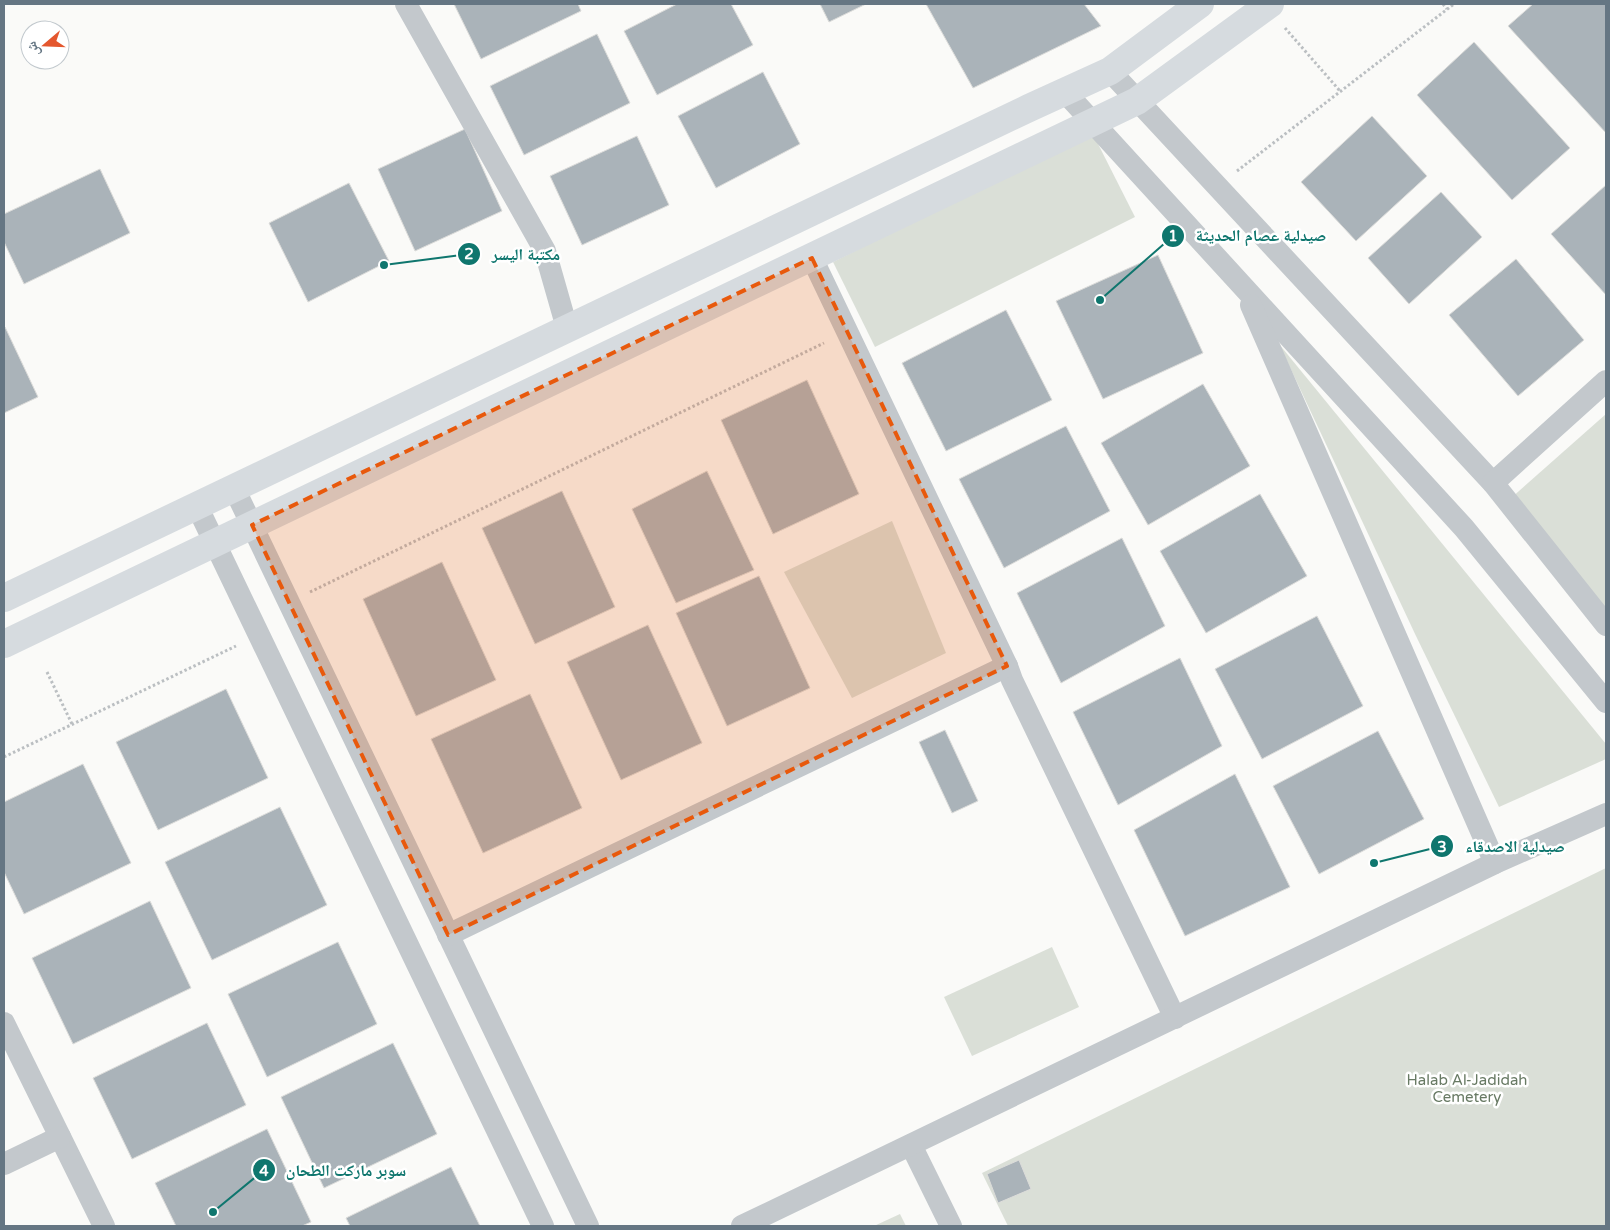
<svg xmlns="http://www.w3.org/2000/svg" width="1610" height="1230" font-family="'Varela Round','Noto Naskh Arabic',sans-serif">
<rect width="100%" height="100%" fill="#fafaf8"/>
<g fill="#dadfd7">
<path d="M1092 132 1135 217 875 347 833 262Z"/>
<path d="M1279 344 1606 744V759L1499 807 1416 636Z"/>
<path d="M1606 414V609L1510 499Z"/>
<path d="M892 521 946 653 852 698 784 572Z"/>
<path d="M1606 868V1226H1008L982 1173Z"/>
<path d="M1052 947 1079 1007 972 1056 944 997Z"/>
<path d="M900 1214 906 1226H874Z"/>
</g>
<g fill="#aab3b9" stroke="#dcdcda">
<path d="M454 4H578L581 11 481 59Z"/>
<path d="M677 4H731L753 45 657 95 624 31Z"/>
<path d="M820 4H866L829 22Z"/>
<path d="M926 4H1084L1101 26 973 88Z"/>
<path d="M1533 4H1606V133L1508 26Z"/>
<path d="M597 34 630 103 524 155 490 86Z"/>
<path d="M1474 42 1570 148 1512 200 1417 95Z"/>
<path d="M763 72 800 144 716 188 678 116Z"/>
<path d="M1372 116 1427 176 1356 241 1301 182Z"/>
<path d="M465 129 502 211 415 251 378 169Z"/>
<path d="M637 136 669 205 582 245 550 176Z"/>
<path d="M100 169 130 233 24 284 4 242V214Z"/>
<path d="M349 183 389 261 308 302 269 223Z"/>
<path d="M1606 185V295L1551 234Z"/>
<path d="M1441 192 1482 237 1409 304 1368 258Z"/>
<path d="M1158 255 1203 353 1103 399 1056 301Z"/>
<path d="M1516 259 1584 340 1518 396 1449 315Z"/>
<path d="M1006 310 1052 400 946 451 902 363Z"/>
<path d="M5 327 38 397 4 413V328Z"/>
<path d="M807 380 859 494 773 534 721 420Z"/>
<path d="M1203 384 1250 466 1148 525 1101 443Z"/>
<path d="M1066 426 1110 511 1004 568 959 479Z"/>
<path d="M707 471 754 570 676 603 632 509Z"/>
<path d="M562 491 615 607 535 644 482 528Z"/>
<path d="M1260 494 1307 576 1206 633 1160 551Z"/>
<path d="M1122 538 1165 626 1061 683 1017 593Z"/>
<path d="M442 562 496 680 416 716 363 599Z"/>
<path d="M759 576 810 688 727 726 676 613Z"/>
<path d="M1317 616 1363 706 1262 759 1215 669Z"/>
<path d="M648 625 702 743 621 780 567 662Z"/>
<path d="M1180 658 1222 746 1118 805 1073 712Z"/>
<path d="M226 689 268 778 158 830 116 742Z"/>
<path d="M530 694 582 808 483 853 431 739Z"/>
<path d="M945 730 978 801 952 813 919 742Z"/>
<path d="M1378 731 1424 819 1319 874 1273 786Z"/>
<path d="M83 764 131 863 24 914 4 872V802Z"/>
<path d="M1235 774 1290 887 1185 936 1134 830Z"/>
<path d="M280 807 327 905 212 960 165 862Z"/>
<path d="M150 901 191 988 73 1044 32 958Z"/>
<path d="M338 942 377 1024 267 1077 228 994Z"/>
<path d="M207 1023 246 1105 132 1159 93 1078Z"/>
<path d="M393 1043 437 1134 324 1188 281 1097Z"/>
<path d="M267 1129 311 1222 302 1226H176L155 1183Z"/>
<path d="M1019 1160 1031 1189 998 1203 987 1174Z"/>
<path d="M451 1167 480 1226H350L346 1218Z"/>
</g>
<g fill="none" stroke-linecap="round" stroke-linejoin="round">
<g stroke="#bbbfc2" stroke-width="3" stroke-dasharray="2.5 2.5" stroke-linecap="butt">
<path d="M1443 4 1447 9"/>
<path d="M1285 28 1340 91"/>
<path d="M1237 171 1454 4"/>
<path d="M310 592 824 343"/>
<path d="M47 672 72 724"/>
<path d="M4 757 236 646"/>
</g>
<g stroke="#c3c8cc" stroke-width="22">
<path d="M406 4 545 251 567 328"/>
<path d="M1110 71 1493 483 1606 625"/>
<path d="M1065 92 1464 528 1606 702"/>
<path d="M812 258 1007 666 1012 680 1175 1018"/>
<path d="M1251 305 1495 863"/>
<path d="M1493 483 1606 381"/>
<path d="M234 488 588 1226"/>
<path d="M197 506 543 1226"/>
<path d="M448 935 1007 666"/>
<path d="M4 1023 104 1226"/>
<path d="M911 1145 951 1226"/>
<path d="M4 1164 60 1137"/>
<path d="M742 1226 1495 863 1606 814"/>
</g>
<g stroke="#d6dbdf" stroke-width="28">
<path d="M4 598 1029 108 1110 71 1200 4"/>
<path d="M4 644 1137 101 1270 4"/>
</g>
</g>
<path fill="#e8590c" fill-opacity="0.2" stroke="#e8590c" stroke-width="4" stroke-dasharray="10 6" stroke-linejoin="round" d="M812 258 1007 666 448 935 252 525Z"/>
<g text-anchor="middle" dominant-baseline="central" stroke-width="5" stroke-linejoin="round" paint-order="stroke">
<g font-size="15" fill="#687a64" stroke="#fff">
<text x="1467" y="1080">Halab Al-Jadidah<tspan x="1467" dy="17">Cemetery</tspan></text>
</g>
</g>
<path fill="none" stroke="#0f766e" stroke-width="2" d="M1100 300L1173 236M384 265L469 254M1374 863L1442 846M213 1212L264 1170"/>
<g fill="#0f766e" stroke="#fff" stroke-width="2">
<circle cx="1100" cy="300" r="5"/>
<circle cx="384" cy="265" r="5"/>
<circle cx="1374" cy="863" r="5"/>
<circle cx="213" cy="1212" r="5"/>
<circle cx="1173" cy="236" r="12"/>
<circle cx="469" cy="254" r="12"/>
<circle cx="1442" cy="846" r="12"/>
<circle cx="264" cy="1170" r="12"/>
</g>
<g font-size="15" text-anchor="middle" font-weight="bold" fill="#fff">
<text x="1173" y="241">1</text>
<text x="469" y="259">2</text>
<text x="1442" y="852">3</text>
<text x="264" y="1176">4</text>
</g>
<g font-size="16" text-anchor="middle" font-weight="bold" fill="#0f766e" stroke="#fff" stroke-width="5" stroke-linejoin="round" paint-order="stroke">
<text x="1261" y="241">صيدلية عصام الحديثة</text>
<text x="526" y="260">مكتبة اليسر</text>
<text x="1515" y="852">صيدلية الاصدقاء</text>
<text x="346" y="1176">سوبر ماركت الطحان</text>
</g>
<rect width="1610" height="1230" fill="none" stroke="#657683" stroke-width="10"/>
<g transform="translate(45 45) rotate(251)"><circle r="24" fill="#ffffff" stroke="#c1c8cd"/>
<path d="M0-4L9 19L0 12L-9 19Z" fill="#e4572e"/>
<text y="-8" font-size="14" font-weight="bold" text-anchor="middle" fill="#657683">ش</text>
</g>
</svg>
